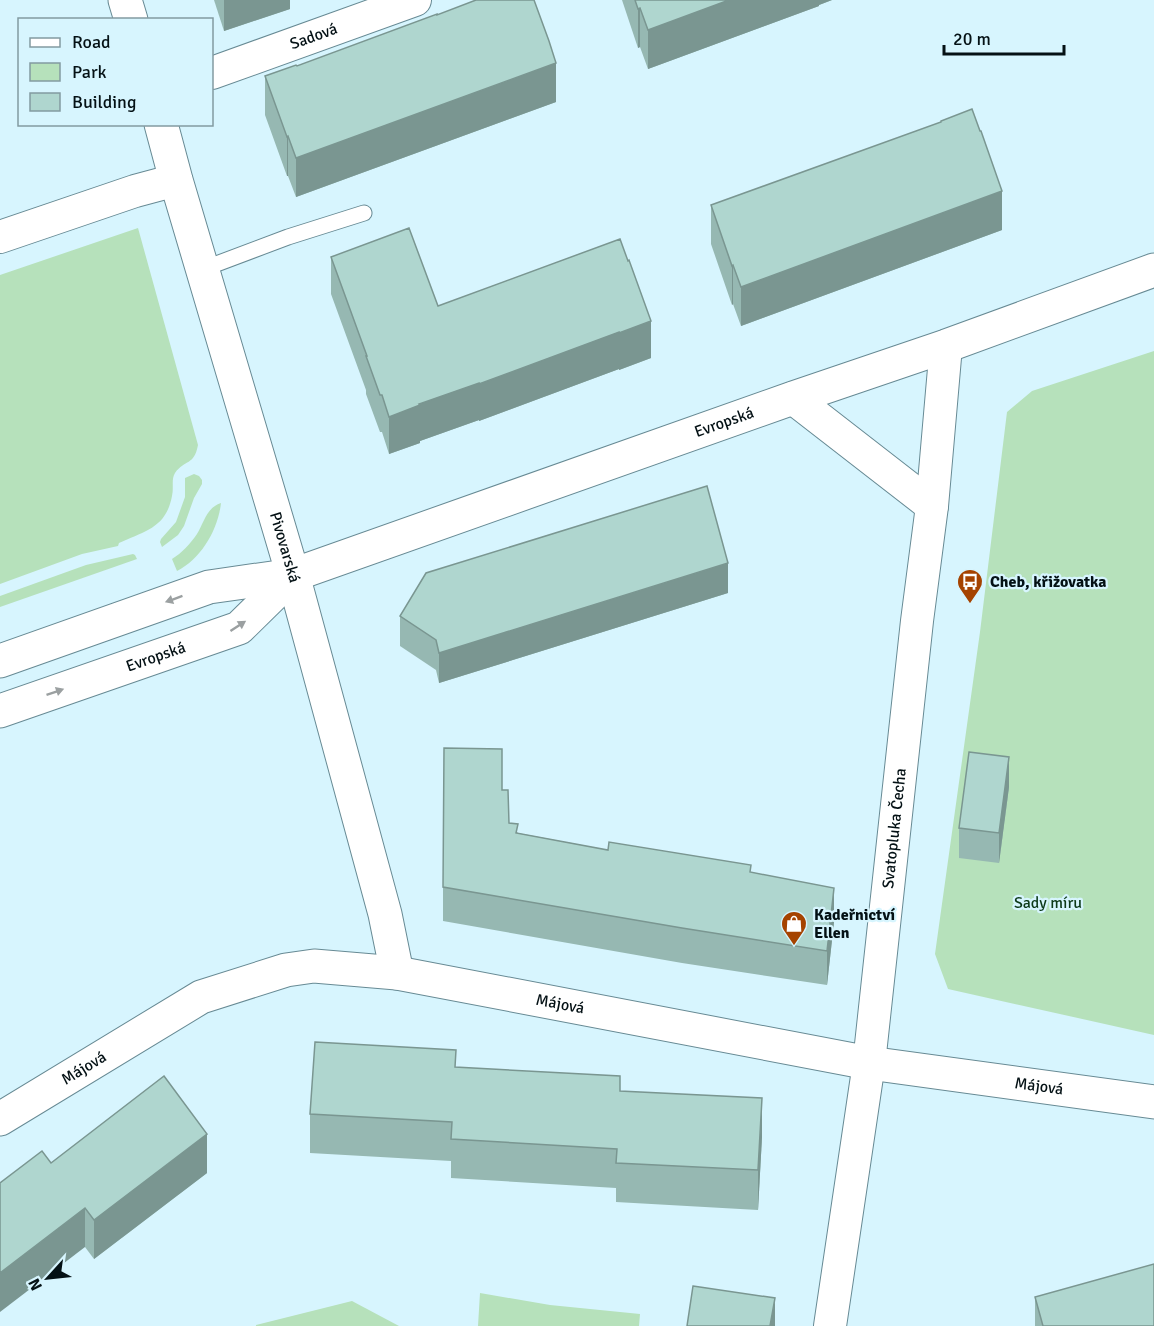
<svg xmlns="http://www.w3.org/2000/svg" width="1154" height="1326" font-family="Signika,sans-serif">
<rect width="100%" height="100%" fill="#d7f5fe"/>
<g fill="#b6e1bb">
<path d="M138 228 198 445C194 466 185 459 175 473 171 479 174 488 172 496 166 528 145 531 119 543L118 546 82 554 0 584V275Z"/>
<path d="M1154 351V1035L948 989 935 954 980 632 1007 412 1032 391Z"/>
<path d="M194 474 199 476 202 480V484L194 498 184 526 178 535 162 547 160 542 161 539 176 522 185 497V478Z"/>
<path d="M221 503C218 530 201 559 177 571L172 559C182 553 190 544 197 534 204 523 206 508 221 503Z"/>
<path d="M133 554 135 555 137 559 0 607V596L86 565Z"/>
<path d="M480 1293 550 1305 640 1314 639 1326H478Z"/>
<path d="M352 1301 399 1326H256V1325Z"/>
</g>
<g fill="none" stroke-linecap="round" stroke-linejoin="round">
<defs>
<path id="service" d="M203 269 288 237 364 213"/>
<g id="minor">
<path id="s1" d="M212 73 415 0"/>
<path d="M0 237 135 191 176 180"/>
<path d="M793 398 932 506"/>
<path id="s2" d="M830 1326 869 1063 917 621 932 506 946 346"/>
</g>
<g id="tertiary">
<path d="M125 0 131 20"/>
<path id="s3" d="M161 124 176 180 293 575 385 914 397 973"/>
<path id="s4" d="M0 1119 201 997 286 970 314 966 397 973 869 1063 1154 1102"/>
</g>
<g id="secondary">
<path id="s5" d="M0 661 209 587 293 575 793 398 946 346 1154 270"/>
<path id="s6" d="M0 711 239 628 293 575"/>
</g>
</defs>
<use href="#service" stroke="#678a94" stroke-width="17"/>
<use href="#minor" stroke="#678a94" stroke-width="34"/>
<use href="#tertiary" stroke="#678a94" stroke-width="35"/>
<use href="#secondary" stroke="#678a94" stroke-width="35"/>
<use href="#service" stroke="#fff" stroke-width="15"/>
<use href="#minor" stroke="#fff" stroke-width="32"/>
<use href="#tertiary" stroke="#fff" stroke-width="33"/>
<use href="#secondary" stroke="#fff" stroke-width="33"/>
</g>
<g fill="#96b8b2">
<path d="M214 0H290V9L224 31Z"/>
<path d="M622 0H832L819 5V6L648 69 640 47 638 48Z"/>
<path d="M297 66 556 102 296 197 288 176H287L265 115V76Z"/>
<path d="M711 205 1002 230 741 326 733 304 732 305 711 244Z"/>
<path d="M620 239 651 358 619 370V369L479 421V420L420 441V443L389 454 382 432H380L366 394V390L331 294V257L438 306Z"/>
<path d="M728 593 439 683 436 670 400 646V616Z"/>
<path d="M1009 787 999 863 959 858V828Z"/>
<path d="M502 790 509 823 518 833 608 850 751 873 834 922 827 985 682 963 443 921V887Z"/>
<path d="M456 1067 620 1091 762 1137 758 1210 616 1202V1188L451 1178V1161L310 1153V1114Z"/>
<path d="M51 1163 207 1173 94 1259 85 1247Z"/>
<path d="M1035 1297 1154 1326H1035Z"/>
</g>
<g fill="#7a9691">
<path d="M224 0H290V9L224 31Z"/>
<path d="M729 0H819V6L648 69V30Z"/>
<path d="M819 0H832L819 5Z"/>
<path d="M640 8V47L638 48V9Z"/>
<path d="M556 63V102L296 197V158Z"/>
<path d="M288 136V176H287V137Z"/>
<path d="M1002 191V230L741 326V287Z"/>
<path d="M733 265V304L732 305V266Z"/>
<path d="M651 321V358L619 370V333Z"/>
<path d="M619 332V369L479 421V384Z"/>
<path d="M479 383V420L420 441V443L389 454V417L419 404Z"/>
<path d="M728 563V593L439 683V653Z"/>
<path d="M1009 757V787L999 863V833Z"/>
<path d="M834 888V922L827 985V951Z"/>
<path d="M762 1098V1137L758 1210V1170Z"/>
<path d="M207 1134V1173L94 1259V1220Z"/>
<path d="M85 1208V1247L0 1312V1273Z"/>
<path d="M775 1298V1326H770Z"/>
</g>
<g fill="#afd6cf" stroke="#7a9691" stroke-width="1.5">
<path d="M476 0H534L549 41 556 63 296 158 288 136 287 137 265 76 296 65 297 66 437 14V15Z"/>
<path d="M635 0H729L648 30 640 8 638 9Z"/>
<path d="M972 109 980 131H981L1002 191 741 287 733 265 732 266 711 205 941 122V121Z"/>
<path d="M409 228 438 306 620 239 628 261 629 260 651 321 619 333V332L479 384V383L419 404 420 405 389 417 382 395H380L366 356H367L331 257Z"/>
<path d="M707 486 728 563 439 653 436 640 400 616 426 573Z"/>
<path d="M444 748 502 749V790H508L509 823 518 824 516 833 608 850 609 842 751 865 750 872 834 888 827 951 682 928 443 887Z"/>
<path d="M969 752 1009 757 999 833 959 828Z"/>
<path d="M315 1042 456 1050 455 1067 620 1076V1091L762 1098 758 1170 616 1163 617 1149 451 1139 452 1122 310 1114Z"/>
<path d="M164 1076 207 1134 94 1220 85 1208 0 1273V1183L42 1151 51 1163Z"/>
<path d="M1154 1264V1326H1043L1035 1297Z"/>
<path d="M693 1286 775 1298 770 1326H687Z"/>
</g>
<defs><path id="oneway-solid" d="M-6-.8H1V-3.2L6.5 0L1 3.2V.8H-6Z" transform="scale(1.5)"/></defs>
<g fill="#9ba0a1">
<use href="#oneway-solid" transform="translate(174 599) rotate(160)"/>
<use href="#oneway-solid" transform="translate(238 626) rotate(-33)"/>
<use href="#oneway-solid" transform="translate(55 692) rotate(-19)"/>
</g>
<defs>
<symbol id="bus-pin" viewBox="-11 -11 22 30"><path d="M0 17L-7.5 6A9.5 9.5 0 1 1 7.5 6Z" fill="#a54300" stroke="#d7f5fe"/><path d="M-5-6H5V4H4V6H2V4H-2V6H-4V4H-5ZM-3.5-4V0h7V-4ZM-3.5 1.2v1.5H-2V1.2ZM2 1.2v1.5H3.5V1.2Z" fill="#fff"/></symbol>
<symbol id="shop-pin" viewBox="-11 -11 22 30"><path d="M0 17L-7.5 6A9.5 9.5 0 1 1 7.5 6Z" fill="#a54300" stroke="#d7f5fe"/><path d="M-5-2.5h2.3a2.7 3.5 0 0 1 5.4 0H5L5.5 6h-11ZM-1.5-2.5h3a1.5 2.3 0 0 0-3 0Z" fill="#fff"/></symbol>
</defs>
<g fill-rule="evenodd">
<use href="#bus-pin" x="955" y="567" width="30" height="40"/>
<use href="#shop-pin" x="779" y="909" width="30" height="40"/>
</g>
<g text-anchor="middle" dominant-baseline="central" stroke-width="4.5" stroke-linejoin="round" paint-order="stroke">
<g font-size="16" fill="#041115" stroke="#d7f5fe">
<text stroke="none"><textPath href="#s1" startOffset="108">Sadová</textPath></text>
<text stroke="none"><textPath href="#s5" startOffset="764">Evropská</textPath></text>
<text stroke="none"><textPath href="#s3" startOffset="441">Pivovarská</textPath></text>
<text stroke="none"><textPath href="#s6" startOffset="165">Evropská</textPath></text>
<text stroke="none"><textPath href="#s2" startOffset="502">Svatopluka Čecha</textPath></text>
<text stroke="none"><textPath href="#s4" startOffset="602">Májová</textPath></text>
<text stroke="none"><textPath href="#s4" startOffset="98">Májová</textPath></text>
<text stroke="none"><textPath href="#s4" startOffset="1088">Májová</textPath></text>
</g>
<g font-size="16" font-weight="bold" fill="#041115" stroke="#d7f5fe" text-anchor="start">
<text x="990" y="582">Cheb, křižovatka</text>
<text x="814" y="915">Kadeřnictví<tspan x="814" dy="18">Ellen</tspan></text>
</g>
<g font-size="16" fill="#0c3918" stroke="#d7f5fe">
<text x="1048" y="903">Sady míru</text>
</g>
</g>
<rect x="18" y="18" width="195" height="108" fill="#d7f5fe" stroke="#839aa1" stroke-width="1.5"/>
<rect x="30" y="38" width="30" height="9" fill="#ffffff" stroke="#839aa1" stroke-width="1.5"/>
<text x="72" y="48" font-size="18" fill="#041115">Road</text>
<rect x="30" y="63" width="30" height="18" fill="#b6e1bb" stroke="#839aa1" stroke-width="1.5"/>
<text x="72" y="78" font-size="18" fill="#041115">Park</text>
<rect x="30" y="93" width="30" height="18" fill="#afd6cf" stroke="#839aa1" stroke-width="1.5"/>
<text x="72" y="108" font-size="18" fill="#041115">Building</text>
<g transform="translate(48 1278) rotate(243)" stroke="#d7f5fe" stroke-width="4.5" paint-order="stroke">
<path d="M0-4.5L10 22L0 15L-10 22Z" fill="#041115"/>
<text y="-9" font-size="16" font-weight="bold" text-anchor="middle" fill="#041115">N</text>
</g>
<path d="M944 45v9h120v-9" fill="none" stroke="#041115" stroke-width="3"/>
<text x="953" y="45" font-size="18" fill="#041115" stroke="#d7f5fe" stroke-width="4.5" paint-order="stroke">20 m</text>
</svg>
